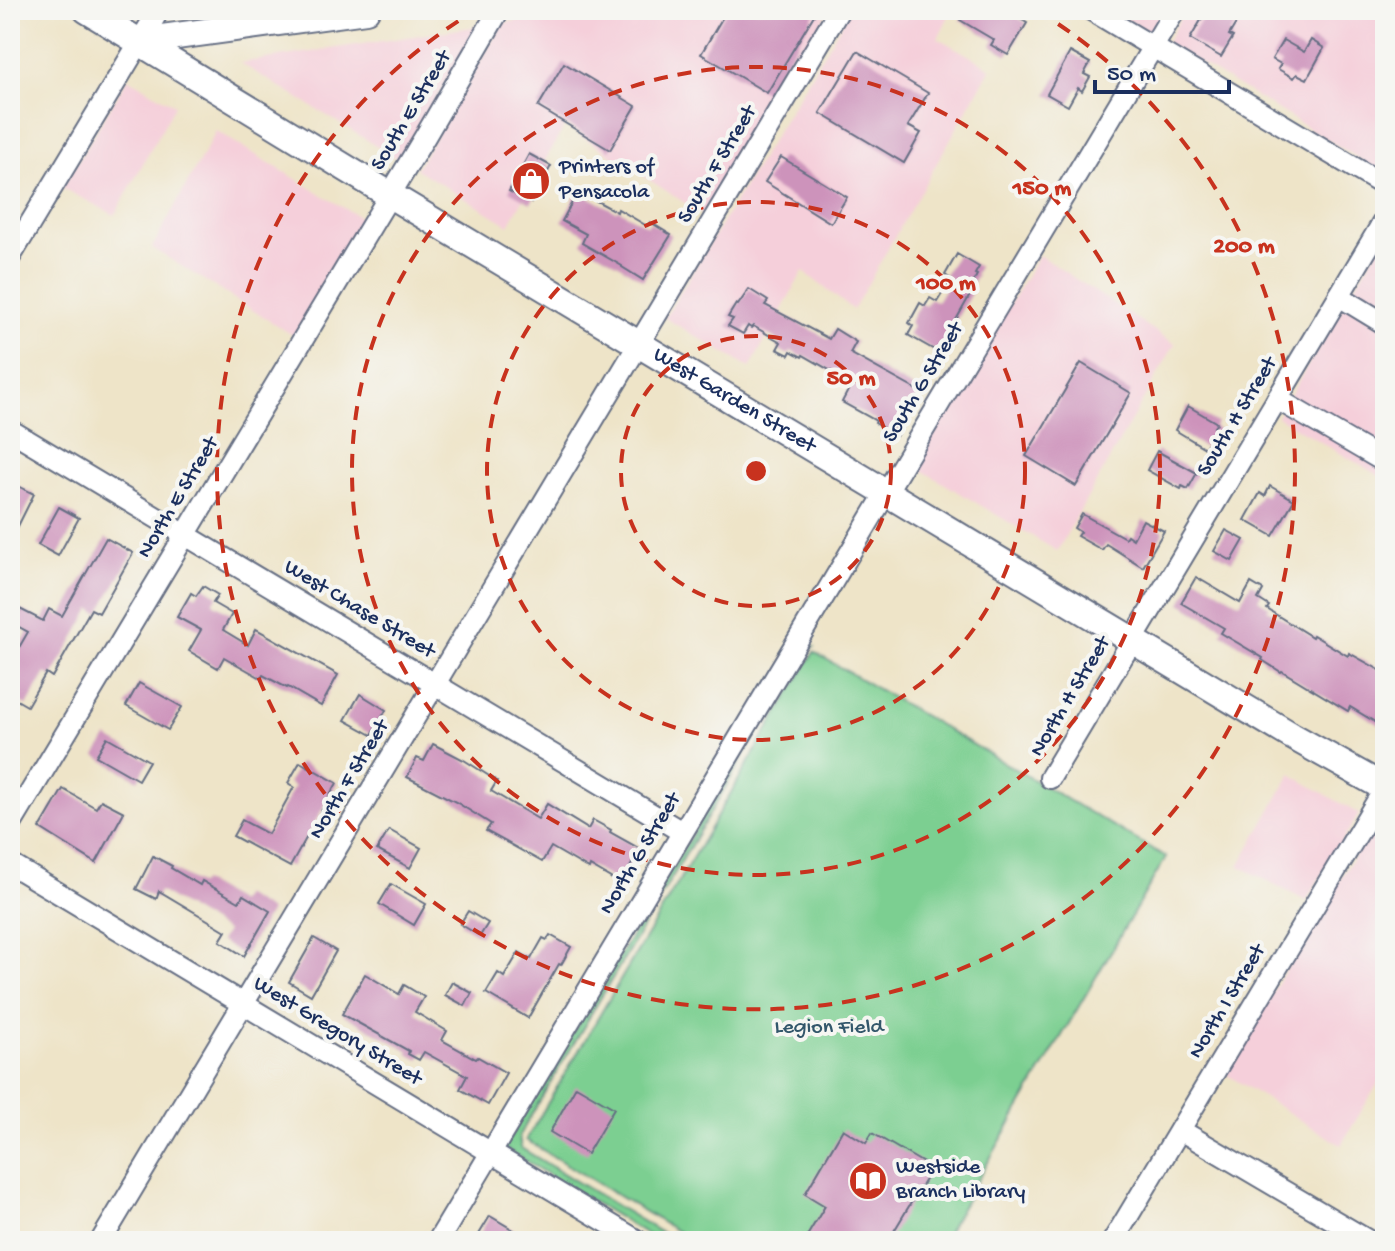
<svg xmlns="http://www.w3.org/2000/svg" width="1395" height="1251" font-family="'Gochi Hand',sans-serif">
<rect width="100%" height="100%" fill="#f6f6f2"/>
<filter id="ink" filterUnits="userSpaceOnUse"><feTurbulence type="fractalNoise" baseFrequency=".0125" numOctaves="2"/><feDisplacementMap in="SourceGraphic" scale="16" xChannelSelector="R" yChannelSelector="G"/><feConvolveMatrix kernelMatrix="1 2 1 2 8 2 1 2 1" color-interpolation-filters="sRGB"/></filter>
<filter id="wash" filterUnits="userSpaceOnUse"><feTurbulence type="fractalNoise" baseFrequency=".006" numOctaves="4" result="noise"/><feDisplacementMap in="SourceGraphic" scale="32" xChannelSelector="R" yChannelSelector="G"/><feGaussianBlur stdDeviation="1.8" result="paint"/><feColorMatrix in="noise" values="0 0 0 0 0 0 0 0 0 0 0 0 0 0 0 0 0 1.4 0 .05"/><feComposite in="paint" operator="in"/></filter>
<g filter="url(#wash)">
<rect width="100%" height="100%" fill="#eee4c8"/>
<g fill="#f5cfda">
<path d="M587 10H829L705 216 565 125 509 225 416 169 503 23Z"/>
<path d="M850 10H952L938 38 991 68 853 310 803 271 750 368 665 318Z"/>
<path d="M1111 10H1164L1150 33Z"/>
<path d="M1185 10H1385V174L1166 43Z"/>
<path d="M479 26 400 160 240 63Z"/>
<path d="M128 78 175 105 115 215 62 188Z"/>
<path d="M216 131 364 220 294 336 152 248Z"/>
<path d="M1385 236V479L1277 417Z"/>
<path d="M1039 255 1175 344 1057 551 913 465Z"/>
<path d="M1291 774 1359 814 1306 901 1239 866Z"/>
<path d="M1374 823 1385 829V1072L1341 1145 1224 1073Z"/>
</g>
<g fill="#7ccf91" stroke="#4c7f78" stroke-width="2">
<path d="M807 643 814 647 807 649 519 1136 521 1148 675 1241H658L504 1148Z"/>
<path d="M814 652 1166 857 942 1241H693L526 1140Z"/>
</g>
<g id="blocks">
<g fill="#cd93bb">
<path d="M727 10H817L767 93 701 54Z"/>
<path d="M967 10H1005L1027 23 1008 55 991 45 994 40 960 20Z"/>
<path d="M1207 10H1244L1229 35 1233 37 1221 57 1190 39Z"/>
<path d="M1283 40 1304 52 1311 40 1324 48 1307 79 1297 74 1294 78 1278 69 1281 64 1272 59Z"/>
<path d="M857 51 928 93 908 126 921 133 904 163 820 113Z"/>
<path d="M1070 52 1090 63 1084 74 1090 77 1082 91 1078 88 1068 106 1047 94Z"/>
<path d="M564 63 636 106 610 150 538 107Z"/>
<path d="M529 154 551 166 531 203 509 191Z"/>
<path d="M781 157 847 197 831 223 765 182Z"/>
<path d="M578 191 617 212 618 209 647 226 650 222 671 235 643 280 622 267V266L582 243 586 234 562 221Z"/>
<path d="M957 254 979 267 975 274 977 275 971 286 974 288 938 352 908 335 913 326 909 323 920 303 925 306 930 298 937 302 951 279 945 275Z"/>
<path d="M749 289 768 301 765 305 829 339 835 329 856 342 850 353 922 393 896 436 875 423 876 421 842 402 852 383 803 355 802 357 791 351 789 355 777 349 781 342 753 326 751 328 748 326 743 334 728 326 733 319 728 317 736 304 738 305Z"/>
<path d="M1081 363 1131 393 1076 486 1026 456Z"/>
<path d="M1188 406 1217 423 1214 427 1221 431 1212 446 1207 444 1205 448 1175 430Z"/>
<path d="M1157 451 1197 473 1188 489 1182 486 1181 489 1147 470Z"/>
<path d="M10 482 34 494 10 542Z"/>
<path d="M1270 486 1294 500 1273 536 1245 520 1260 493 1265 496Z"/>
<path d="M59 507 79 518 58 556 38 545Z"/>
<path d="M1082 514 1125 538 1127 535 1133 539 1143 520 1164 531 1143 567 1106 544 1102 550 1077 536 1080 532 1074 528Z"/>
<path d="M1226 530 1244 540 1232 561 1214 551Z"/>
<path d="M106 538 133 553 99 613 91 609 52 677 46 673 27 706 10 696V663L28 632 10 622V604L43 621 49 609 62 616Z"/>
<path d="M1196 577 1240 603 1251 583 1263 590 1258 599 1269 606 1267 609 1312 637 1313 635 1348 656 1349 653 1385 673V728L1350 707 1348 711 1282 671 1281 672 1262 660 1263 658 1221 633 1224 628 1181 603Z"/>
<path d="M203 586 218 595 213 603 232 614 223 630 248 645 256 629 338 675 321 706 288 687 287 688 263 675 261 678 224 657 218 668 189 651 201 630 177 617 191 593 196 596Z"/>
<path d="M139 683 182 707 168 730 126 706Z"/>
<path d="M360 694 386 710 372 735 345 720Z"/>
<path d="M107 737 149 761 138 780 96 756Z"/>
<path d="M433 744 464 760 497 781 491 791 538 819 547 804 588 829 593 820 611 830 610 832 640 849 621 884 590 866 589 869 551 847 542 862 486 831 491 824 456 802 407 777 417 758 424 761Z"/>
<path d="M300 762 337 783 290 867 233 836 242 820 268 834 294 787 288 783Z"/>
<path d="M63 789 96 808 101 800 124 812 96 863 40 828Z"/>
<path d="M389 830 421 848 410 868 377 850Z"/>
<path d="M153 856 172 866 171 868 200 885 202 881 239 902 243 895 270 911 244 956 220 941 226 931 159 891 156 899 136 889Z"/>
<path d="M391 884 426 904 414 925 379 904Z"/>
<path d="M468 911 488 923 480 936 460 924Z"/>
<path d="M550 935 571 947 561 965 559 964 528 1018 486 993 498 973 504 977 519 952 531 959 543 938 547 940Z"/>
<path d="M314 938 336 951 311 995 289 982Z"/>
<path d="M365 974 399 994 404 985 424 997 415 1012 447 1031 442 1040 476 1059 478 1057 506 1073 488 1105 460 1089 467 1076 424 1052 419 1060 408 1054 409 1051 342 1014Z"/>
<path d="M452 982 472 993 465 1006 445 995Z"/>
<path d="M576 1086 614 1108 587 1154 550 1132Z"/>
<path d="M843 1129 866 1143 872 1133 932 1168 888 1241H804L825 1206 805 1194Z"/>
<path d="M490 1216 532 1241H475Z"/>
</g>
</g>
</g>
<g filter="url(#ink)">
<use href="#blocks" fill-opacity="0" stroke="#656e83" stroke-width="2"/>
<g fill="none" stroke-linecap="round" stroke-linejoin="round">
<defs>
<g id="minor">
<path d="M1091 10 1385 186"/>
<path d="M10 257 159 10"/>
<path d="M1339 296 1385 324"/>
<path d="M1277 399 1385 462"/>
<path d="M10 430 682 832"/>
<path d="M1050 778 1385 219"/>
<path d="M10 826 426 135 499 10"/>
<path d="M10 864 638 1241"/>
<path d="M1180 1130 1369 1241"/>
<path d="M101 1241 839 10"/>
<path d="M438 1241 1175 10"/>
<path d="M1113 1241 1385 788"/>
</g>
<g id="major">
<path id="s1" d="M87 10 390 195 1292 736 1385 788"/>
<path d="M140 41 366 10"/>
</g>
</defs>
<use href="#minor" stroke="#656e83" stroke-width="24"/>
<use href="#major" stroke="#656e83" stroke-width="30"/>
<use href="#minor" stroke="#fff" stroke-width="20"/>
<use href="#major" stroke="#fff" stroke-width="26"/>
</g>
</g>
<g fill="none" stroke="#c8321e" stroke-width="4" stroke-dasharray="14 10">
<circle cx="756" cy="471" r="135"/>
<circle cx="756" cy="471" r="269"/>
<circle cx="756" cy="471" r="404"/>
<path d="M1038 11A539 539 0 1 1 474 11"/>
</g>
<defs>
<symbol id="shop-disc" viewBox="-11 -11 22 22"><circle r="9.5" fill="#c8321e" stroke="#f6f6f2"/><path d="M-5-2.5h2.3a2.7 3.5 0 0 1 5.4 0H5L5.5 6h-11ZM-1.5-2.5h3a1.5 2.3 0 0 0-3 0Z" fill="#fff"/></symbol>
<symbol id="library-disc" viewBox="-11 -11 22 22"><circle r="9.5" fill="#c8321e" stroke="#f6f6f2"/><path d="M-6-4Q-3-5.5-.7-3.5V5Q-3 3-6 4ZM6-4Q3-5.5 .7-3.5V5Q3 3 6 4Z" fill="#fff"/></symbol>
</defs>
<g fill-rule="evenodd">
<use href="#shop-disc" x="509" y="159" width="44" height="44"/>
<use href="#library-disc" x="846" y="1159" width="44" height="44"/>
</g>
<g text-anchor="middle" dominant-baseline="central" stroke-width="8" stroke-linejoin="round" paint-order="stroke">
<g font-size="22" fill="#1b2f5e" stroke="#f6f6f2">
<text transform="translate(412 111) rotate(-59)">South E Street</text>
<text transform="translate(718 165) rotate(-59)">South F Street</text>
<text transform="translate(924 383) rotate(-59)">South G Street</text>
<text stroke="none"><textPath href="#s1" startOffset="756">West Garden Street</textPath></text>
<text transform="translate(1238 417) rotate(-59)">South H Street</text>
<text transform="translate(179 498) rotate(-59)">North E Street</text>
<text transform="translate(359 610) rotate(31)">West Chase Street</text>
<text transform="translate(1071 697) rotate(-59)">North H Street</text>
<text transform="translate(350 780) rotate(-59)">North F Street</text>
<text transform="translate(641 854) rotate(-59)">North G Street</text>
<text transform="translate(1228 1002) rotate(-59)">North I Street</text>
<text transform="translate(337 1032) rotate(31)">West Gregory Street</text>
</g>
<g font-size="22" fill="#1b2f5e" stroke="#f6f6f2" text-anchor="start">
<text x="559" y="168">Printers of<tspan x="559" dy="25">Pensacola</tspan></text>
<text x="896" y="1168">Westside<tspan x="896" dy="25">Branch Library</tspan></text>
</g>
<g font-size="22" fill="#33576b" stroke="#f6f6f2">
<text x="829" y="1028">Legion Field</text>
</g>
</g>
<circle cx="756" cy="471" r="12" fill="#c8321e" stroke="#f6f6f2" stroke-width="4"/>
<g font-size="24" text-anchor="middle" font-weight="bold" fill="#c8321e" stroke="#f6f6f2" stroke-width="8" stroke-linejoin="round" paint-order="stroke">
<text x="1042" y="194">150 m</text>
<text x="1244" y="252">200 m</text>
<text x="946" y="289">100 m</text>
<text x="851" y="384">50 m</text>
</g>
<rect width="1395" height="1251" fill="none" stroke="#f6f6f2" stroke-width="40"/>
<path d="M1095 80v12h134v-12" fill="none" stroke="#1b2f5e" stroke-width="4"/>
<text x="1107" y="80" font-size="24" fill="#1b2f5e" stroke="#f6f6f2" stroke-width="6" paint-order="stroke">50 m</text>
</svg>
